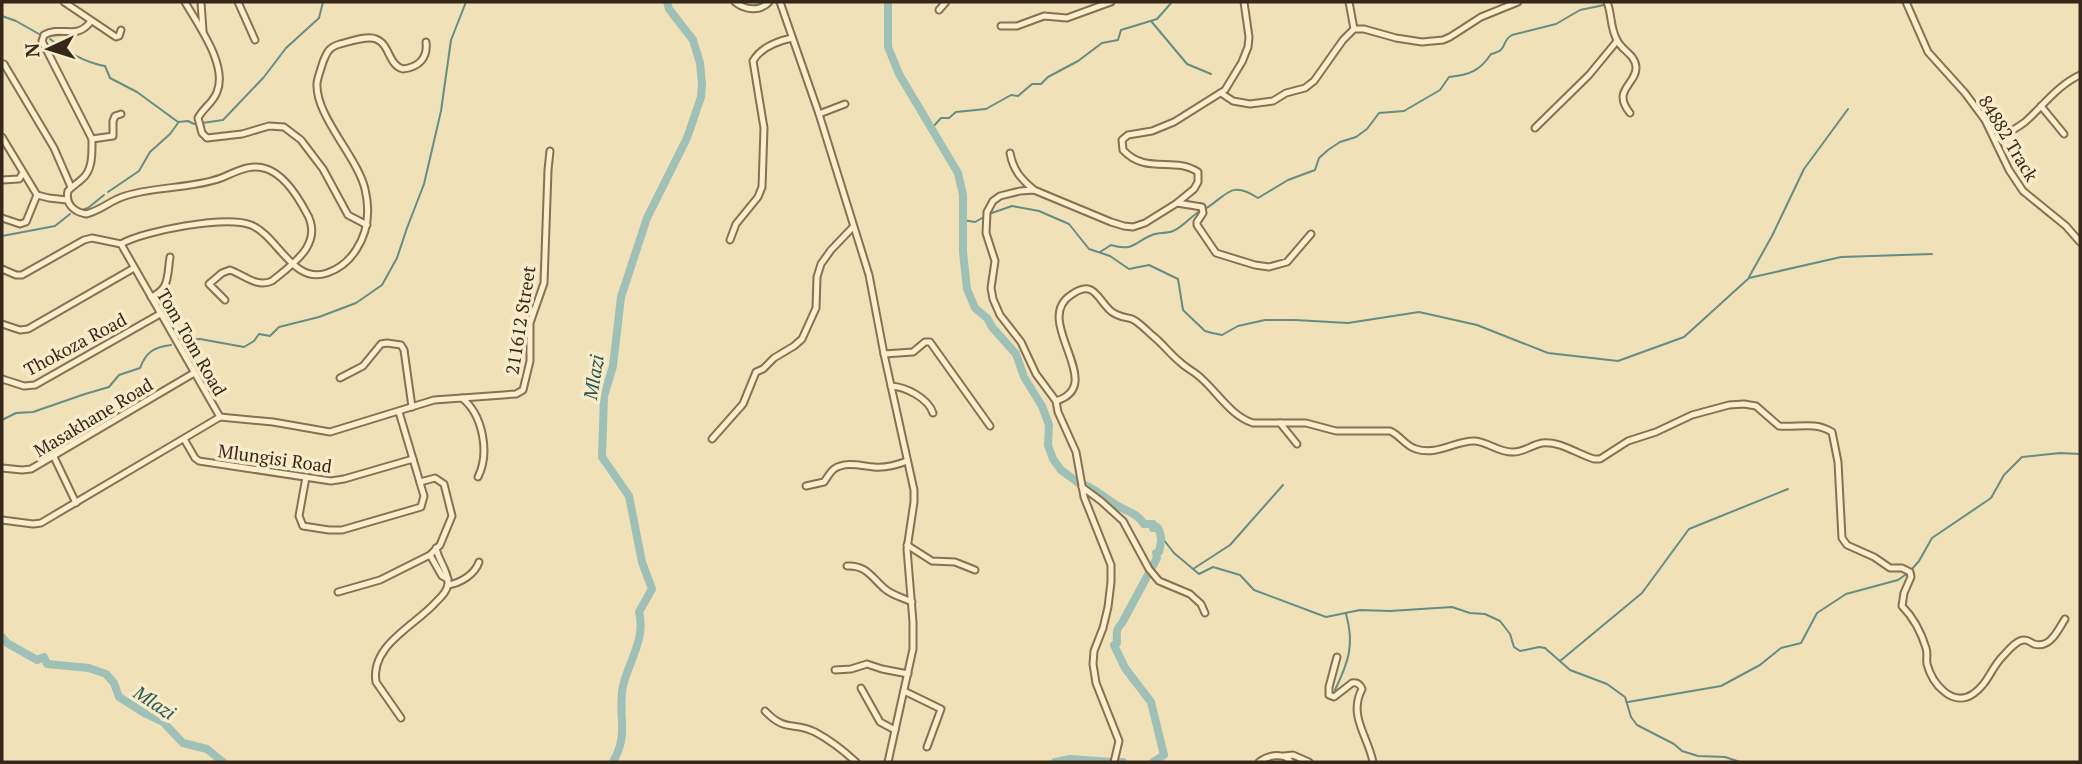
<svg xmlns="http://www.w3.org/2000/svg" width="2082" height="764" font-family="'PT Serif',serif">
<rect width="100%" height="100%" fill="#f0e1b9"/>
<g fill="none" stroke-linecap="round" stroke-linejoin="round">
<g stroke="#668d84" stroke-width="2">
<path d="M2 16 16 21 39 34"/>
<path d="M1151 21 1187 64 1211 74"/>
<path d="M50 39C65 51 86 63 105 66L110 78 137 92 178 122 188 121 194 124"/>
<path d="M202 123 223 120 264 77 286 48 319 18 323 2"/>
<path d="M932 128 941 118H949L956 112 986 109 1011 95 1018 96 1032 84H1041L1048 77 1078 61 1102 43 1118 40 1121 30 1157 19 1172 2"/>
<path d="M108 192 139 171 150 152 170 134 178 123"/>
<path d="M1205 209C1228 195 1230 180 1258 198L1288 180 1315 170 1319 158 1328 150 1340 142 1356 137 1367 129 1379 113 1404 111 1440 90 1449 77C1469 75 1480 71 1491 54 1509 50 1500 42 1512 35L1556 24 1580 10 1604 5"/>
<path d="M82 210 88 208 104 195"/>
<path d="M989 214 1012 206 1039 211 1069 224 1089 249 1110 256 1129 269 1149 265 1178 279 1183 310 1205 331 1212 333 1222 335 1238 326 1265 320H1295L1348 323 1419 312 1477 325 1548 353 1618 361 1684 337 1749 278 1841 257 1932 254"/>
<path d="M963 220 975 222 984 217"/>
<path d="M2 236 55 226 70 214"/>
<path d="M1100 252 1111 245C1134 252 1134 242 1152 235 1159 232 1166 234 1173 231 1183 227 1190 217 1200 211"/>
<path d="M1749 277 1772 236 1804 169 1848 109"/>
<path d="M182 340 200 339 244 347 254 341 259 334 270 336 279 327 319 317 356 303 382 285 397 258 407 228 424 184 441 111 451 40 466 2"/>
<path d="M2 420 16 413 33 412 85 394 109 387 119 375 140 368C146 352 154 347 171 345"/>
<path d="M1160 535 1174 553 1199 574 1213 567 1240 575 1254 590 1326 617 1360 610 1390 611 1452 607 1470 613 1485 614 1500 621 1510 634 1514 647 1520 651 1539 647 1545 648 1570 670 1607 684 1625 697 1631 717 1637 725 1674 744 1682 751 1698 756 1725 757 1740 762"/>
<path d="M1193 569 1230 545 1283 485"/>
<path d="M1912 569 1919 561 1932 538 1991 498 2004 475 2022 457 2060 453 2080 454"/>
<path d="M1560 661 1642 593 1689 529 1788 489"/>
<path d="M1335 690C1348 663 1355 645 1346 614"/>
<path d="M1628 702 1721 686 1760 665 1781 648 1801 643 1817 613 1846 594 1898 580 1908 573"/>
</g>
<g stroke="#9ec0b7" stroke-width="8">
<path d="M888 2V47L899 74 958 173 963 195V252L967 289 975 308 987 318 992 327 1016 354 1024 377 1042 406 1049 425 1048 445 1053 459 1061 470 1080 484"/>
<path d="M1082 484C1096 489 1105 498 1116 505 1128 512 1137 513 1144 524H1153V528L1157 527C1163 535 1161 543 1159 552L1156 553 1157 558 1122 623C1115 630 1117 634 1117 643L1114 645 1125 668 1151 702 1164 755 1153 762"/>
<path d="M2 637 7 643 37 660 44 657 47 664 89 668 106 674 114 683 119 697 146 714 163 722 183 743 207 749 223 762"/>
<path d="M613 762C630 732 617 716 623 686 629 661 646 638 639 612L652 589 642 562 629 496 602 457 604 396 613 366 621 297 647 218 687 138 701 97 702 84 700 63 693 40 669 9 667 2"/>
<path d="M1055 762 1070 759 1113 762"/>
<path d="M1119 762H1123"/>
</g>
<defs>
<g id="minor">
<path d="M64 2 116 37 119 36 121 30"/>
<path d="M185 2C198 25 228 65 217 92 213 103 203 108 198 118L202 133 207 138 242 134 269 126 284 127 301 140 323 169 348 215 367 225"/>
<path d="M201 2 203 31"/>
<path d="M238 2 255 40"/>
<path d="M735 2C745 10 760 12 769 2"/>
<path d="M780 2 819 114 869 275 884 354 914 490V502L907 549 913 622V649L888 762"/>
<path d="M1349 2 1354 29"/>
<path d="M1607 2C1612 14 1610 28 1617 40 1621 50 1635 54 1636 67 1637 84 1611 90 1630 113"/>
<path d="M1906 2 1928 52 1965 93 1985 120 2009 170 2023 191 2066 226 2080 242"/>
<path d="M939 10 946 2"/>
<path d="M91 21C77 41 62 25 44 35L42 41 92 139C92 153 93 170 82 179 77 184 72 186 68 191 65 204 74 212 86 214 100 211 111 200 125 196 156 186 191 189 221 178 236 172 250 163 267 169 284 175 298 197 306 212 325 243 293 264 272 281 257 288 244 275 230 270L222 273 209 284 225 300"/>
<path d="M1001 26H1017L1044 16 1067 18 1111 2"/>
<path d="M4 64 54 148 71 187"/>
<path d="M1221 93 1233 101 1250 104 1273 101 1286 93 1305 88 1314 81 1343 40 1354 29H1364L1396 38 1422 42 1443 40 1450 37 1481 17 1518 2"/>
<path d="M2041 106 2064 134"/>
<path d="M819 114 845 104"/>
<path d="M1535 128 1589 75 1617 41"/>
<path d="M2 137 37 195 49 198 67 200"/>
<path d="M92 139 113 136V121L115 116 121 114"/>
<path d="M1996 139C2006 134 2016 129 2025 122 2043 106 2058 85 2080 75"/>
<path d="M1010 153C1013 170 1021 179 1034 190"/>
<path d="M2 180 19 179 23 173"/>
<path d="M1177 203 1202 207 1203 213 1197 222V225L1216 253 1255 265 1269 267 1287 262 1311 234"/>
<path d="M2 218 20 224 26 222 37 195"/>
<path d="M730 240 736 224 758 197 762 187 764 128 753 61C761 47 778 41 792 38"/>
<path d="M121 244C143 231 226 215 251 225 278 236 293 285 327 273 339 269 349 261 356 250 368 232 370 210 365 189 357 156 315 116 317 83 318 76 321 69 323 62 327 52 329 47 340 44 350 42 366 35 376 39 390 44 388 65 403 69 419 67 428 58 426 42"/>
<path d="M2 269 16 275H22L84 240 92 238 121 244 220 417 41 523 33 524 2 520"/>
<path d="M151 297C170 289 167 276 170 257"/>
<path d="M2 324 20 330 28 329 134 268"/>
<path d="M884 354 913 352 925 342H930L990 426"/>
<path d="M340 378 363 366 381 344 387 343 401 345 404 350 412 407"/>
<path d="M2 379 24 386 35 385 160 314"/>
<path d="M891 386C906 387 928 398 933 413"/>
<path d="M462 398 516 394 523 390 530 361V323L544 283 548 170 550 151"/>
<path d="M1056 401C1109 385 1031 321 1071 295 1095 278 1097 300 1112 312 1119 317 1125 317 1132 319 1139 322 1147 331 1153 336 1163 344 1170 354 1180 362 1186 368 1195 372 1201 378 1218 393 1231 416 1253 423H1306L1336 431H1390C1400 435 1405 446 1416 449 1438 456 1456 440 1475 441 1488 442 1498 452 1512 452 1523 453 1531 445 1542 443 1561 441 1577 454 1594 459H1600L1628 441 1656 432 1692 415 1729 405 1744 404 1756 406 1779 426C1797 428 1814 421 1832 432L1838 462 1842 538 1847 545 1874 557 1890 568H1902L1910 572 1911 577 1904 593 1902 606C1913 617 1921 632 1926 648 1928 653 1926 658 1927 664 1932 683 1952 708 1973 694 1988 684 1991 668 2003 656 2008 651 2016 640 2024 640 2029 640 2029 642 2034 644 2050 649 2058 630 2065 619"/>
<path d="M220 417 273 422 330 432 434 400 462 398C483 415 490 453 478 477"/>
<path d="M1280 423 1297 444"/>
<path d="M184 439 195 458 199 461 331 481 344 479 413 459"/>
<path d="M712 439 743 404 756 372 763 369 774 358 794 346 802 339 816 308 817 277 821 264 831 250 853 227"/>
<path d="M54 457 76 503"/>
<path d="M2 468 22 470 31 469 194 373"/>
<path d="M306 477 299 516 303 526 329 530H342L421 507 424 496 399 412"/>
<path d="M806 486 824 482C827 478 830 472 834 469 846 461 861 466 874 467 886 468 897 465 907 461"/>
<path d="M1082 487 1101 501 1123 521 1149 569 1159 581 1190 594 1201 604 1205 613"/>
<path d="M907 545 932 561 955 562 975 570"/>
<path d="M430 555 442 576 448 579"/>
<path d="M847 566C867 565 872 578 885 589 892 595 903 598 912 602"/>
<path d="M448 585C461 583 475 574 479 562"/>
<path d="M338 592 380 580 430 555 440 545 452 516 444 484 435 478 420 482"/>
<path d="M1337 657 1329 687V695L1334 697 1352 683C1357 682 1360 684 1362 689 1348 716 1368 736 1373 762"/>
<path d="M835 670 851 669 867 664 882 669 908 674"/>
<path d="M861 688 880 722 895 730"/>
<path d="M904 691 941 709 927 747"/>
<path d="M765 711C786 733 793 721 815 732 830 740 844 751 856 762"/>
<path d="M401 718 376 682C370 645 415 626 436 602 441 597 447 592 448 584 449 572 438 560 436 548"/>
<path d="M1284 756 1293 755 1309 762"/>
<path d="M1114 762 1119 741 1096 683 1093 664 1094 651 1103 628 1108 607 1111 582V565L1084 497 1076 452 1058 412 1056 401 1036 374 1021 342 1000 315 993 299 991 288 995 261 986 233 987 212 993 201 1000 196 1020 191 1034 190 1111 222 1124 226 1133 227 1145 223 1177 203 1194 189 1198 182V172C1174 156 1146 175 1123 150L1122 140 1128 135 1152 131 1174 122 1225 90 1242 62 1248 47 1249 37 1244 2"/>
<path d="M1259 762C1267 756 1276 754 1286 757L1291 762"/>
</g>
</defs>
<use href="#minor" stroke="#877053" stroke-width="9"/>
<use href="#minor" stroke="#fbeecc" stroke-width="5"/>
</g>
<g text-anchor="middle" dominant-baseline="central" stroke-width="7" stroke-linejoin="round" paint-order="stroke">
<g font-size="18" fill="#352719" stroke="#f7ebc9">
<text transform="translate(2009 138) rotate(59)">84882 Track</text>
<text transform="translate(520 320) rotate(-81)">211612 Street</text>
<text transform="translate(192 342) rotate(60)">Tom Tom Road</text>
<text transform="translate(75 344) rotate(-28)">Thokoza Road</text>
<text transform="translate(93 417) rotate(-31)">Masakhane Road</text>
<text transform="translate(275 458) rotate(8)">Mlungisi Road</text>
</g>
<g font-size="19" font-style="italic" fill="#275654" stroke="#f7ebc9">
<text transform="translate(593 377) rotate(-81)">Mlazi</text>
<text transform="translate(155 702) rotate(33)">Mlazi</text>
</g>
</g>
<rect width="2082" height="764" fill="none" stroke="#352719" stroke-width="7"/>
<g transform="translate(49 49) rotate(266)" stroke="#f7ebc9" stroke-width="5" paint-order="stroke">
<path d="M0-5L12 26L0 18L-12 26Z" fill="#352719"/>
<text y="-10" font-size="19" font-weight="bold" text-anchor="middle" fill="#352719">N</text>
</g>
</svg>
